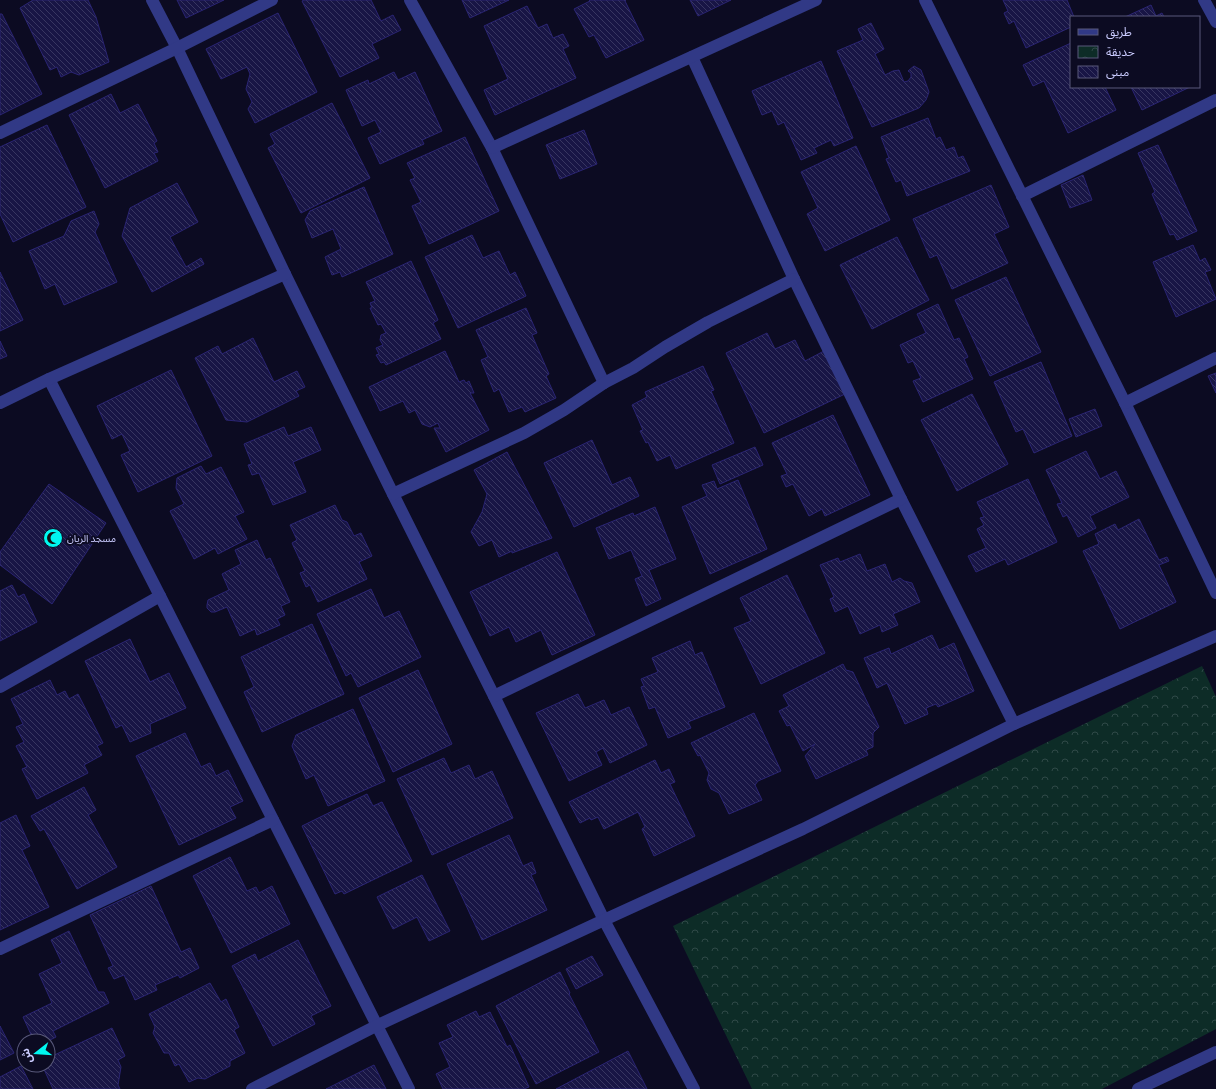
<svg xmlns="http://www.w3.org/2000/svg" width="1216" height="1089" font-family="'Titillium Web','Noto Sans Arabic',sans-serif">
<defs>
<pattern id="park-crowns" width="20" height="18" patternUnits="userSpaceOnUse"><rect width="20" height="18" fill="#0d2c27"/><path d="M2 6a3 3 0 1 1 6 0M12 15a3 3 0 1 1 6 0" fill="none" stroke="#2f4947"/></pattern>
<pattern id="building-back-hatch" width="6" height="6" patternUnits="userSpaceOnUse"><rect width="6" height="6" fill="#181545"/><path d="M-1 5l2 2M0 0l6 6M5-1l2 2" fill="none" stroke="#383661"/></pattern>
</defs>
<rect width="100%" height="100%" fill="#0c0b22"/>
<path fill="url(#park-crowns)" d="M1202 666 1216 697V1029L1102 1089H752L673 926Z"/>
<g fill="url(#building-back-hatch)" stroke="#2a2473">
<path d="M33 0H88L96 17 109 62 79 75 71 72 61 77 57 67 50 70 20 8Z"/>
<path d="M177 0H224L186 18Z"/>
<path d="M304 0H371L381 21 393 15 401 30 372 44 379 58 340 77 302 1Z"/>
<path d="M462 0H509L470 18Z"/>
<path d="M589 0H626L625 1 644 40 606 58 594 35 589 37 574 9 590 1Z"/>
<path d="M690 0H731L698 16Z"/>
<path d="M1003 0H1067L1074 17H1071V27L1026 48 1014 21 1009 24 1004 13 1008 11Z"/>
<path d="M1151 5 1156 16 1162 13 1164 17H1125Z"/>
<path d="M527 6 538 28 547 24 553 38 563 34 569 46 563 49 576 78 495 115 484 90 508 79 484 26Z"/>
<path d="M278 13 317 92 255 123 248 109 252 102 246 89 250 74 247 67 221 79 206 49Z"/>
<path d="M0 14H2L42 94 0 115Z"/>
<path d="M871 23 884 49 875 54 885 75 893 71 899 70 904 82 908 81 911 77V73L908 71 914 66 921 70 929 92 926 100 919 108 872 127 837 51 863 40 858 29Z"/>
<path d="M1071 43V87H1105L1116 110 1068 133 1044 81 1033 86 1023 65Z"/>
<path d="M821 61 853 138 834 146 831 140 814 148 817 153 801 160 784 122 778 125 772 111 762 115 752 91Z"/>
<path d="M394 72 398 80 415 72 442 131 422 140 424 144 380 164 368 138 381 132 375 120 362 126 346 90 368 80 369 84Z"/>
<path d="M1131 87H1190L1142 110Z"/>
<path d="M111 94 120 113 138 104 157 141 154 143 158 152 154 153 158 161 105 188 69 115Z"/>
<path d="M332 103 370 178 301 213 268 148 275 144 270 134Z"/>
<path d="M928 118 936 139 940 137 946 150 954 147 958 158 963 156 970 171 907 196 901 180 896 182 886 159 889 158 881 137Z"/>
<path d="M47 125 86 207 13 242 0 214V147Z"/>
<path d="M584 130 597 164 560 179 546 145Z"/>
<path d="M465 137 499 211 429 244 412 206 421 202 410 180 415 178 407 163Z"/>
<path d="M1158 145 1197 231 1177 240 1174 234 1170 235 1152 194 1155 192 1138 153Z"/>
<path d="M856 146 890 220 825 251 807 214 818 208 801 172Z"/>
<path d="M1083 175 1092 200 1070 208 1061 185Z"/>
<path d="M177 183 198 222 170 237 186 267 201 258 204 264 152 292 122 236 130 208Z"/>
<path d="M991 185 1009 227 994 234 1008 263 952 289 937 255 930 258 913 219Z"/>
<path d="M364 187 393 254 342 277 340 272 332 275 325 257 341 249 333 229 312 238 305 220 310 211Z"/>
<path d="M94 211 99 224 95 232 117 282 64 305 55 284 45 289 29 251 64 236 71 221Z"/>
<path d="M472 235 483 258 499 251 510 275 515 272 526 296 458 328 425 257Z"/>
<path d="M897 237 929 300 872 329 840 265Z"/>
<path d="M1193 245 1200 261 1205 258 1211 270 1205 272 1216 299 1176 317 1153 262Z"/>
<path d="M411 261 438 320 433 323 441 339 386 365 384 362 381 363 376 355 379 354 376 348 383 345 380 340 381 335 386 333 381 324 378 325 370 308H372L370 303 375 301 366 282Z"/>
<path d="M0 272 23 320 0 331Z"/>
<path d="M1006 277 1041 352 990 376 955 300Z"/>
<path d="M938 304 954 340 959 338 968 357 964 359 973 379 923 402 913 381 921 378 913 361 908 363 900 345 926 333 917 314Z"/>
<path d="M526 308 537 333 532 335 549 374 546 376 556 398 525 412 522 407 509 412 499 389 494 392 481 360 488 357 476 330Z"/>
<path d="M767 333 775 349 795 340 805 361 824 351 845 394 764 433 726 353Z"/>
<path d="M253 338 274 382 297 371 305 387 296 391 299 396 247 422 226 420 195 358 218 346 222 354Z"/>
<path d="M0 341 7 356 0 359Z"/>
<path d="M445 351 459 382 464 380 466 383 469 381 474 393H470L489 430 446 452 434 428H440L438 423 430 427 422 424 415 410 409 413 403 401 380 411 369 387Z"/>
<path d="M1041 362 1072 436 1034 453 1023 429 1016 432 994 382Z"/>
<path d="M703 366 714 390 711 391 734 443 676 469 670 455 657 461 648 442 646 443 640 431 643 430 632 405 647 397 645 392Z"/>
<path d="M171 370 212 456 138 492 121 455 130 451 122 434 112 439 97 406Z"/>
<path d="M1216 373V393L1208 376Z"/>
<path d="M972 394 1008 464 957 491 921 420Z"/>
<path d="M1095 409 1102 426 1076 437 1069 419Z"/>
<path d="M833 415 870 495 825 516 822 509 809 516 793 484 786 487 781 476 787 474 772 443Z"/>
<path d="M284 427 288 436 311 427 321 450 293 462 306 492 273 505 259 473 252 475 248 465 252 464 244 444Z"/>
<path d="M592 440 612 485 630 477 639 496 574 527 544 463Z"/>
<path d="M755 447 763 465 720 484 712 465Z"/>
<path d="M1086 451 1100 479 1116 471 1129 497 1090 516 1096 528 1078 537 1067 515 1063 517 1057 504 1062 503 1046 470Z"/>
<path d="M507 452 552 538 512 553V551L499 557 492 540 479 546 471 532 482 512 487 494 474 470Z"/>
<path d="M201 466 206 474 221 467 244 512 235 516 247 539 218 554 215 548 194 559 170 511 184 504 176 488 177 478Z"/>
<path d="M1028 479 1057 542 1008 565 1005 559 976 572 968 556 986 548 977 529 984 525 980 518 984 517 977 502Z"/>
<path d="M738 480 767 549 710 574 682 507 707 496 702 485 714 481 717 489Z"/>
<path d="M49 484 106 523 52 604 0 565V552Z"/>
<path d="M335 505 342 520 347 522 354 536 361 533 372 556 359 562 367 579 318 602 310 585 306 587 300 573 305 571 292 543 297 540 290 525Z"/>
<path d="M655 507 676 559 649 570 661 599 646 606 635 579 642 576 631 550 609 559 596 528 633 513 634 516Z"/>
<path d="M1139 519 1159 560 1167 557 1169 561 1159 565 1176 602 1120 629 1083 551 1099 544 1095 534 1115 524 1118 530Z"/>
<path d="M257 540 266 560 270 558 290 602 281 606 285 615 277 619 280 625 257 635 255 629 240 636 227 607 215 612H211L207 608V605L208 600 229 590 222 574 241 564 235 550Z"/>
<path d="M557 552 595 635 552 655 541 630 516 642 509 627 490 636 470 592Z"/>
<path d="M860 554 867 571 885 564 892 582 900 578 904 581 912 583 920 602 893 614 898 625 882 632 880 625 860 634 848 606 835 612 830 599 834 597 820 565 838 558 840 562Z"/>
<path d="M787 575 825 653 761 684 734 628 751 621 740 598Z"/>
<path d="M12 585 18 597 24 594 37 622 0 641V591Z"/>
<path d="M371 589 384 618 399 611 421 657 358 687 351 673 346 676 317 614Z"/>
<path d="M312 624 344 694 262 732 244 692 254 687 241 657Z"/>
<path d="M932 635 939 650 954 643 974 691 938 707 936 704 926 708 928 714 905 724 887 683 877 688 864 658 889 648 891 654Z"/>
<path d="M130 639 150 682 169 673 186 708 150 724 151 733 130 742 122 725 116 728 85 661Z"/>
<path d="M690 641 695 655 702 652 725 707 688 722 691 728 668 738 655 707 649 709 641 687 644 686 641 679 658 672 652 658Z"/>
<path d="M843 664 846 670 853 672 879 727 873 733V747L866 750 868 755 816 779 805 756 815 744 803 751 790 725 787 726 779 711 789 706 783 695Z"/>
<path d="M418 670 452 744 393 772 359 698Z"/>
<path d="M50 680 57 695 65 691 69 699 78 694 103 743 97 746 102 755 84 765 88 773 37 799 22 769 27 767 16 746 24 742 16 727 23 724 11 699Z"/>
<path d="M578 694 585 708 604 700 611 715 629 707 647 745 610 763 603 748 596 752 602 765 569 781 536 713Z"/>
<path d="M353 709 385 781 328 806 314 775 306 779 292 746 296 735Z"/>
<path d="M754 713 781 771 758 781 755 785 762 800 729 814 719 793 711 789 707 780 709 773 700 755 698 756 691 743Z"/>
<path d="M185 733 201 767 210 763 216 776 228 770 243 801 230 807 236 818 179 845 136 756Z"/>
<path d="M444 758 451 773 469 765 475 779 492 771 513 818 432 855 397 779Z"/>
<path d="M655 760 661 773 669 769 675 782 670 784 695 836 654 856 642 829 645 827 638 812 604 829 598 817 591 820 590 818 580 823 569 802Z"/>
<path d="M84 787 96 810 88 815 117 867 77 889 44 829 40 831 31 816Z"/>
<path d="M367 794 373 806 382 802 412 861 344 894 342 891 335 894 302 826Z"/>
<path d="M16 815 30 846 22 850 49 907 0 930V823Z"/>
<path d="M509 835 523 866 532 862 536 873 531 875 547 910 482 940 447 864Z"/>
<path d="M230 857 247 891 256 887 259 893 272 886 290 924 231 953 193 876Z"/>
<path d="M422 875 450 931 429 941 417 917 393 929 377 897Z"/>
<path d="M151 886 181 952 190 948 199 968 180 978 178 975 155 985 157 990 135 1000 124 975 114 979 108 968 113 966 90 915Z"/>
<path d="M69 931 98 992H104L109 1003 53 1031 56 1037 48 1041H34L23 1017 52 1003 39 974 62 963 51 940Z"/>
<path d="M298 940 331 1006 311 1016 315 1024 273 1046 232 966 255 954 258 961Z"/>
<path d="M592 956 603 975 576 989 566 969Z"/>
<path d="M560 972 570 993 569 994 599 1052 536 1084 496 1006Z"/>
<path d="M210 983 221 1002 226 999 239 1027 234 1030 245 1053 230 1061V1066L205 1079 198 1078 189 1082 179 1064 175 1066 169 1053H164L153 1033 155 1027 149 1014Z"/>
<path d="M476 1011 479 1017 490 1012 507 1047 510 1045 529 1087 524 1089H443L436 1074 450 1067 439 1043 453 1037 447 1025Z"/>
<path d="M0 1026 14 1053 0 1060Z"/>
<path d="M112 1028 125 1056 118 1060 121 1067 118 1085 120 1089H53L42 1065H48V1058Z"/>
<path d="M628 1051 647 1089H556Z"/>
<path d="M374 1065 386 1089H326Z"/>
<path d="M21 1066 33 1089H0V1077Z"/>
</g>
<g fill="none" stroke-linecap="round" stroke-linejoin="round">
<g stroke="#313986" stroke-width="12">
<path d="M152 0 177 48 285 274 393 494 494 696 604 920 694 1089"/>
<path d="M410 0 492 148 604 383"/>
<path d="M925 0 1125 403 1216 593"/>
<path d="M1204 0 1216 22"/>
<path d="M692 57 794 279 901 499 1014 724"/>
<path d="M0 133 177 48 272 0"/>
<path d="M492 148 816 0"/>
<path d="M1022 196 1216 100"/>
<path d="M49 379 160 596 409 1089"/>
<path d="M0 403 49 379 285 274"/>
<path d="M1125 403 1216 358"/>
<path d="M393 494 524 433 564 410 604 383 633 368 665 347 708 322 794 279"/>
<path d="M0 687 160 596"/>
<path d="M494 696 901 499"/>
<path d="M0 949 273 820"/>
<path d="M252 1089 378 1025 604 920 803 829 1014 724 1216 636"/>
<path d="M1138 1089 1216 1052"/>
</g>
</g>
<defs>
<symbol id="mosque-disc" viewBox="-11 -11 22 22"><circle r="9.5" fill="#00f6ef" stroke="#0c0b22"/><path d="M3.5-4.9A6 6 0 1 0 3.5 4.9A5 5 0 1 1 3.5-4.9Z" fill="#111"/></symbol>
</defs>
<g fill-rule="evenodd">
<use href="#mosque-disc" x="42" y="527" width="22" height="22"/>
</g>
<g text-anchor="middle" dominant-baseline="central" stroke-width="3.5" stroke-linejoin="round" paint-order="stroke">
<g font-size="10" fill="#cbccff" stroke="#0c0b22" text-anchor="start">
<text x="67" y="538">مسجد الريان</text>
</g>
</g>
<rect x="1070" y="16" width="130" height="72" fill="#0c0b22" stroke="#58587a"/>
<rect x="1078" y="29" width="20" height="6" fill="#313986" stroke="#58587a"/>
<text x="1106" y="36" font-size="12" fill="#cbccff">طريق</text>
<rect x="1078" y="46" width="20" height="12" fill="url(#park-crowns)" stroke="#58587a"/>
<text x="1106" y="56" font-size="12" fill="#cbccff">حديقة</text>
<rect x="1078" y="66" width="20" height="12" fill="url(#building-back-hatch)" stroke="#58587a"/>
<text x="1106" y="76" font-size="12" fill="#cbccff">مبنى</text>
<g transform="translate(36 1053) rotate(253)"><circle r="19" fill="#0c0b22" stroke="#58587a"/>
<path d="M0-3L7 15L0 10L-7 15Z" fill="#00f6ef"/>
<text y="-6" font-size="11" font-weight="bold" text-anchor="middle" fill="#cbccff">ش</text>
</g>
</svg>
